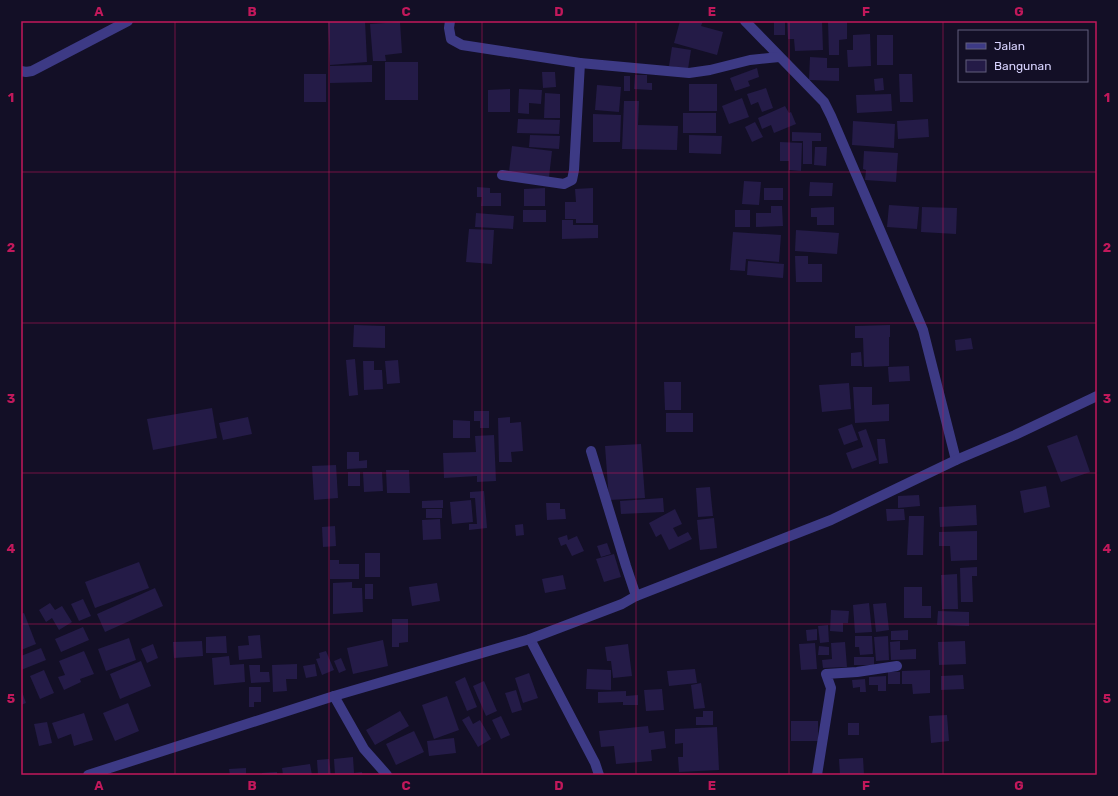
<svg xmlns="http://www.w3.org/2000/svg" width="1118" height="796" font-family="Rubik,sans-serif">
<rect width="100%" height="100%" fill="#130f26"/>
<g fill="#241b47">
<path d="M343 21H365L367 62 330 65 328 22Z"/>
<path d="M680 21H703L701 26 723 32 717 55 674 43Z"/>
<rect x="774" y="21" width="11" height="14"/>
<path d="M787 21H822L823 50 795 51 794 39H788Z"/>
<path d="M828 21H847V39L839 40V55H829Z"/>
<path d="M400 22 402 53 385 55 386 61H373L370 24Z"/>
<path d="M870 34 871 66 848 67 847 50H853V35Z"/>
<rect x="877" y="35" width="16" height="30"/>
<path d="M672 47 691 50 688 69 669 66Z"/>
<path d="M810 57 827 58V68H839V81L809 80Z"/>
<rect x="385" y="62" width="33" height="38"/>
<path d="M372 65V82L330 83V66Z"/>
<path d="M757 68 759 77 748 81 750 86 735 91 730 78Z"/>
<path d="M542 72H555L556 87 543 88Z"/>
<rect x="304" y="74" width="22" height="28"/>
<path d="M899 74H912L913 102H900Z"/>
<path d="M635 75H647V83H652V90L634 89Z"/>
<rect x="624" y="76" width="6" height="15"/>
<path d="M883 78 884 90 875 91 874 79Z"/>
<rect x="689" y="84" width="28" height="27"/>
<path d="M597 85 621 87 619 112 595 110Z"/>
<path d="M766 88 773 108 762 112 758 102 751 105 747 94Z"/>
<path d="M510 89V112H488V90Z"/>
<path d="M519 89 542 90 541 104 529 103V114L518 113Z"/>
<path d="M545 93 560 94V118H544Z"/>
<path d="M891 94 892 111 857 113 856 95Z"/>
<path d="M742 98 749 117 729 124 722 106Z"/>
<path d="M624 101H639L638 125 678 126 677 150 622 149Z"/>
<path d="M785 106 789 113 791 112 796 124 774 133 771 125 762 129 758 118Z"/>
<rect x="683" y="113" width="33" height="20"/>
<path d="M593 114 621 115 620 142H593Z"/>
<path d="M518 119 560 120 559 134 517 133Z"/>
<path d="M928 119 929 137 898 139 897 121Z"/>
<path d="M853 121 895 124 894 148 852 145Z"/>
<path d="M755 122 763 137 752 142 745 127Z"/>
<path d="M792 132 821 133V141H812V164H803V141H792Z"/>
<path d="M530 135 560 136 559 149 529 147Z"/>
<path d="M689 135 722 136 721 154 689 153Z"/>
<path d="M780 142 802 143 801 171 789 170V161H780Z"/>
<path d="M512 146 552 151 549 177 509 172Z"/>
<path d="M815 147H827L826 166 814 165Z"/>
<path d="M864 151 898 153 896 182 865 180 866 170 863 169Z"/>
<path d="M744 181 761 182 759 205 742 204Z"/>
<path d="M810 182 833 183 832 196H809Z"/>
<path d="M477 187 490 188V193H501V206H481L482 197H477Z"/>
<path d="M545 188V206H524V189Z"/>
<path d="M593 188V223H576V219H565V202H576L575 189Z"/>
<rect x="764" y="188" width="19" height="12"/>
<path d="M889 205 919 207 917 229 887 227Z"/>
<path d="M771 206H782L783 226 756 227V213H771Z"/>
<path d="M834 207V225H817V217H811V208Z"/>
<path d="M922 207 957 208 956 234 921 232Z"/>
<rect x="523" y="210" width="23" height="12"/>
<rect x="735" y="210" width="15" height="17"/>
<path d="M476 213 514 216 513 229 475 227Z"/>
<path d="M562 220H573V225H598V238L562 239Z"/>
<path d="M469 229 494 230 492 264 466 262Z"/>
<path d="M796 230 839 233 837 254 795 251Z"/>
<path d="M733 232 781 235 779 262 746 259 745 271 730 270Z"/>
<path d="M795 256H808V264H822V282H796Z"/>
<path d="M748 261 784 264 783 278 747 275Z"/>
<path d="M354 325 385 326V348L353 347Z"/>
<path d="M890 325V337H889V366L864 367 863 338H855V326Z"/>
<path d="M971 338 973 349 956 351 955 340Z"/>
<path d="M861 352 862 366H851V353Z"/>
<path d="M355 359 358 395 349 396 346 360Z"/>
<path d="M398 360 400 383 387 384 385 361Z"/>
<path d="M363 361H374V370H382L383 389 364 390Z"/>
<path d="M909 366 910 381 889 382 888 367Z"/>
<path d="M664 382H681V410H665Z"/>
<path d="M849 383 851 409 822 412 819 385Z"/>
<path d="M853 387H872V405L889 404V421L855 423Z"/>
<path d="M212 408 217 438 153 450 147 419Z"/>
<path d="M474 411H489V428H480V421H474Z"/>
<rect x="666" y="413" width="27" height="19"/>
<path d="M248 417 252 434 223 440 219 423Z"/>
<path d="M510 417V423L521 422 523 451 511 452 512 462H499L498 418Z"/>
<path d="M453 420 470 421V438H453Z"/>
<path d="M852 424 858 440 844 445 838 429Z"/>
<path d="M866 429 877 460 852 469 846 453 863 447 858 432Z"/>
<path d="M494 435 496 481 477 482V476L444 478 443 453 476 452 475 436Z"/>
<path d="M1077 435 1090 472 1061 482 1047 446Z"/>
<path d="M877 439H885L888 463 879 464Z"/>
<path d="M641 444 645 498 609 500 605 446Z"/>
<path d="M347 452H359V461L367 460V468L347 469Z"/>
<path d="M336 465 338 498 314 500 312 466Z"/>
<path d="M386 470H409L410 493H387Z"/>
<rect x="348" y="472" width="12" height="14"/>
<path d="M363 472H382L383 491 364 492Z"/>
<path d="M1046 486 1050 507 1024 513 1020 491Z"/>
<path d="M710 487 713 516 698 517 696 488Z"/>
<path d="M484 491 487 528 469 530V524H477L475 498H470V492Z"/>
<path d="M919 495 920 506 898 508V496Z"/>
<path d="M663 498 664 512 621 514 620 501Z"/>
<path d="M443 500V508H422V501Z"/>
<path d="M471 500 473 522 452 524 450 502Z"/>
<path d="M546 503H560V509H565L566 519 547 520Z"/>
<path d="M976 505 977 525 940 527 939 507Z"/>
<rect x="426" y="509" width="16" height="9"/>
<path d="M675 509 682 524 673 528 678 537 688 532 692 539 669 550 661 534 656 537 649 523Z"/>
<path d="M886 509H904L905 520 887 521Z"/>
<path d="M909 516H924L923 555H907Z"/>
<path d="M714 518 717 548 700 550 697 520Z"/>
<path d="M440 519 441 539 423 540 422 520Z"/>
<path d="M523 524 524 535 516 536 515 525Z"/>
<path d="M335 526 336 546 323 547 322 527Z"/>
<path d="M977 531V560L951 561 950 546H939V532Z"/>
<path d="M567 535 568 540 577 536 584 551 572 556 566 544 561 546 558 538Z"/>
<path d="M607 543 611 554 601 557 597 546Z"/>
<rect x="365" y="553" width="15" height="24"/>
<path d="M614 554 621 577 604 582 596 559Z"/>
<path d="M330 560H339V564H359V579H330Z"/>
<path d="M139 562 149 588 95 608 85 582Z"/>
<path d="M977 567V576H972L973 602H961L960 568Z"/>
<path d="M957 574 958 609H942L941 575Z"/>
<path d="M563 575 566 589 545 593 542 579Z"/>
<path d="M352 582V588H362L363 612 333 614V583Z"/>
<path d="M437 583 440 601 412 606 409 587Z"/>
<rect x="365" y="584" width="8" height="15"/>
<path d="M904 587H922V606H931V618H904Z"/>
<path d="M155 588 163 606 105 632 97 614Z"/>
<path d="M83 599 91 616 79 621 71 604Z"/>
<path d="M50 603 55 610 62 606 72 622 59 630 52 618 46 622 39 610Z"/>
<path d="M869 603 872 632 855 633 853 605Z"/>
<path d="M886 603 889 630 876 632 873 604Z"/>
<path d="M831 610 849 611 848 623H843V632L830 631Z"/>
<path d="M938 611 969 612V626L937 625Z"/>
<path d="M24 613 36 644 21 650V614Z"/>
<path d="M392 619H408V642L399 643V647H392Z"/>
<path d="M828 625 829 642 820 643 818 626Z"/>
<path d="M83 627 89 640 61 652 55 639Z"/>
<path d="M817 629V640L807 641 806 630Z"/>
<path d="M908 630V640H891V631Z"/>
<path d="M260 635 262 658 239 660 238 646 249 645 248 636Z"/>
<path d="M226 636 227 653H206V637Z"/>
<path d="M855 636H872L873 654 860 655 859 647H855Z"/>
<path d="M888 636 889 660 876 661 874 637Z"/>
<path d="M129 638 136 660 106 671 98 649Z"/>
<path d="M383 640 388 666 353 674 347 648Z"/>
<path d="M202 641 203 656 174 658 173 642Z"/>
<path d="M900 641V650L916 649V659L891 660 890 642Z"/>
<path d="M965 641 966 664 939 665 938 642Z"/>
<path d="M845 642 847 667 823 668 822 660 832 659 831 643Z"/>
<path d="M815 643 817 669 801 670 799 644Z"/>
<path d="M153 644 158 658 147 663 141 649Z"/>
<path d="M628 644 632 676 613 678 611 661H607L605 647Z"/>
<path d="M819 646 829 647V655H818Z"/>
<path d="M41 648 46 660 21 670V656Z"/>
<path d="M84 651 94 674 80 679 81 682 64 690 58 677 65 675 59 661Z"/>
<path d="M326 651 334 670 322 675 316 659 320 658 319 653Z"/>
<path d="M229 656 230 665 244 664 245 682 214 685 212 658Z"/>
<rect x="854" y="657" width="20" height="8"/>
<path d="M341 658 346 670 339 673 334 661Z"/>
<path d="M141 661 151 686 120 699 110 674Z"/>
<path d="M297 664V679H286L287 691 273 692 272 665Z"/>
<path d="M315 664 317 676 306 678 303 666Z"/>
<path d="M249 665H260V672H269L270 682 251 683Z"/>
<path d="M587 669 611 670V690L586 689Z"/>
<path d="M695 669 697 683 669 686 667 671Z"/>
<path d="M44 670 54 693 40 699 30 676Z"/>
<path d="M930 670V693L913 694 912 684H902V671Z"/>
<rect x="888" y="672" width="12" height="12"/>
<path d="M529 673 538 698 523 703 515 678Z"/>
<path d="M963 675 964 689 941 690V676Z"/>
<path d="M886 676V691H878V685H869V677Z"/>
<path d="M465 677 477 707 467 711 455 682Z"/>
<path d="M865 679 866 692H860V687L853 688 852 680Z"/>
<path d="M484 681 497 711 486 716 473 686Z"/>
<path d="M701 683 705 708 694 709 691 685Z"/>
<path d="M249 687H261V702H254V707H249Z"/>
<path d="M21 689 26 703 21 705Z"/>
<path d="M662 689 664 710 646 711 644 690Z"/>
<path d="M516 690 522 710 512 713 505 693Z"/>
<path d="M626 691V696L638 695V705H623V702L598 703V692Z"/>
<path d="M447 696 459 730 434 739 422 705Z"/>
<path d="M128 703 139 731 115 741 103 713Z"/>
<path d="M400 711 409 726 375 745 366 730Z"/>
<path d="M703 711H713V725H696V717H703Z"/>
<path d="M84 713 93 740 74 746 71 734 58 739 52 723Z"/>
<path d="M947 715 949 741 931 743 929 716Z"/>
<path d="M469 716 473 724 480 720 491 739 478 747 462 720Z"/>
<path d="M501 716 510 735 501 739 492 720Z"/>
<rect x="791" y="721" width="27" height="20"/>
<path d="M47 722 52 743 39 746 34 724Z"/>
<rect x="848" y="723" width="11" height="12"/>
<path d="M648 726 649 733 664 731 666 748 651 750 652 761 616 764 614 746 601 747 599 731Z"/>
<path d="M717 727 719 770 679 772 678 757H683V743L675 744V729Z"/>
<path d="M414 731 424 752 396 765 386 744Z"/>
<path d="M454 738 456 753 429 756 427 741Z"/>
<path d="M353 757 354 773 362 772V775H335L334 759Z"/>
<path d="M863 758 864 775H840L839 759Z"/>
<path d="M329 759 331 775H318L317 760Z"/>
<path d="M310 764 312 775H283L282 768Z"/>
<path d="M246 768V775H230L229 769Z"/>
<path d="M277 772V775H262V773Z"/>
</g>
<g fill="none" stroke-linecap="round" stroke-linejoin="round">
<g stroke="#3d3a85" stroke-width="10">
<path d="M450 21 449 28 451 39 462 45 580 63"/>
<path d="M745 21 824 102 831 116 923 330 956 460"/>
<path d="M21 71 26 72 32 71 128 21"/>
<path d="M502 175 564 184 572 180 574 170 580 63 689 73 710 70 750 60 779 57"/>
<path d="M591 451 626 566 636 596"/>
<path d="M530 639 595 763 599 775"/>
<path d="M334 696 364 749 387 775"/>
<path d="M817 775 831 688 826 674 857 672 897 666"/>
</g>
<path stroke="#3d3a85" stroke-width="10" d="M88 775 334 696 530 639 622 604 636 596 831 520 956 460 1015 435 1097 396"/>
</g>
<path fill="none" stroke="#c2185b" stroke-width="1" stroke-opacity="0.55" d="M175 21V775M329 21V775M482 21V775M636 21V775M789 21V775M943 21V775M21 172H1097M21 323H1097M21 473H1097M21 624H1097"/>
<rect width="1118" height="796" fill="none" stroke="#130f26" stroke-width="44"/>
<rect x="958" y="30" width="130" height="52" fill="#130f26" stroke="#625e7d"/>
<rect x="966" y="43" width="20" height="6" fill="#3d3a85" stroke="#625e7d"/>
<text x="994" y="50" font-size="12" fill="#d9d4ff">Jalan</text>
<rect x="966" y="60" width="20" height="12" fill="#241b47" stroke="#625e7d"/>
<text x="994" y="70" font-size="12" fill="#d9d4ff">Bangunan</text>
<rect x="22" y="22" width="1074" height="752" fill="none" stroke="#c2185b" stroke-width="1.5"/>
<g font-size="13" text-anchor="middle" font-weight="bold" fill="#c2185b">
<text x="99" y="16">A</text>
<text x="252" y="16">B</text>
<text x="406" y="16">C</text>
<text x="559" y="16">D</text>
<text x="712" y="16">E</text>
<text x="866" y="16">F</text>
<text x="1019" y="16">G</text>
<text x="11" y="102">1</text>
<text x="1107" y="102">1</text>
<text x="11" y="252">2</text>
<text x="1107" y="252">2</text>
<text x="11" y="403">3</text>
<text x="1107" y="403">3</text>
<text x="11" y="553">4</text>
<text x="1107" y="553">4</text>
<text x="11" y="703">5</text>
<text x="1107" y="703">5</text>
<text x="99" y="790">A</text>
<text x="252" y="790">B</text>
<text x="406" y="790">C</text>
<text x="559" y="790">D</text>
<text x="712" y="790">E</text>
<text x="866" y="790">F</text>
<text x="1019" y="790">G</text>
</g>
</svg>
